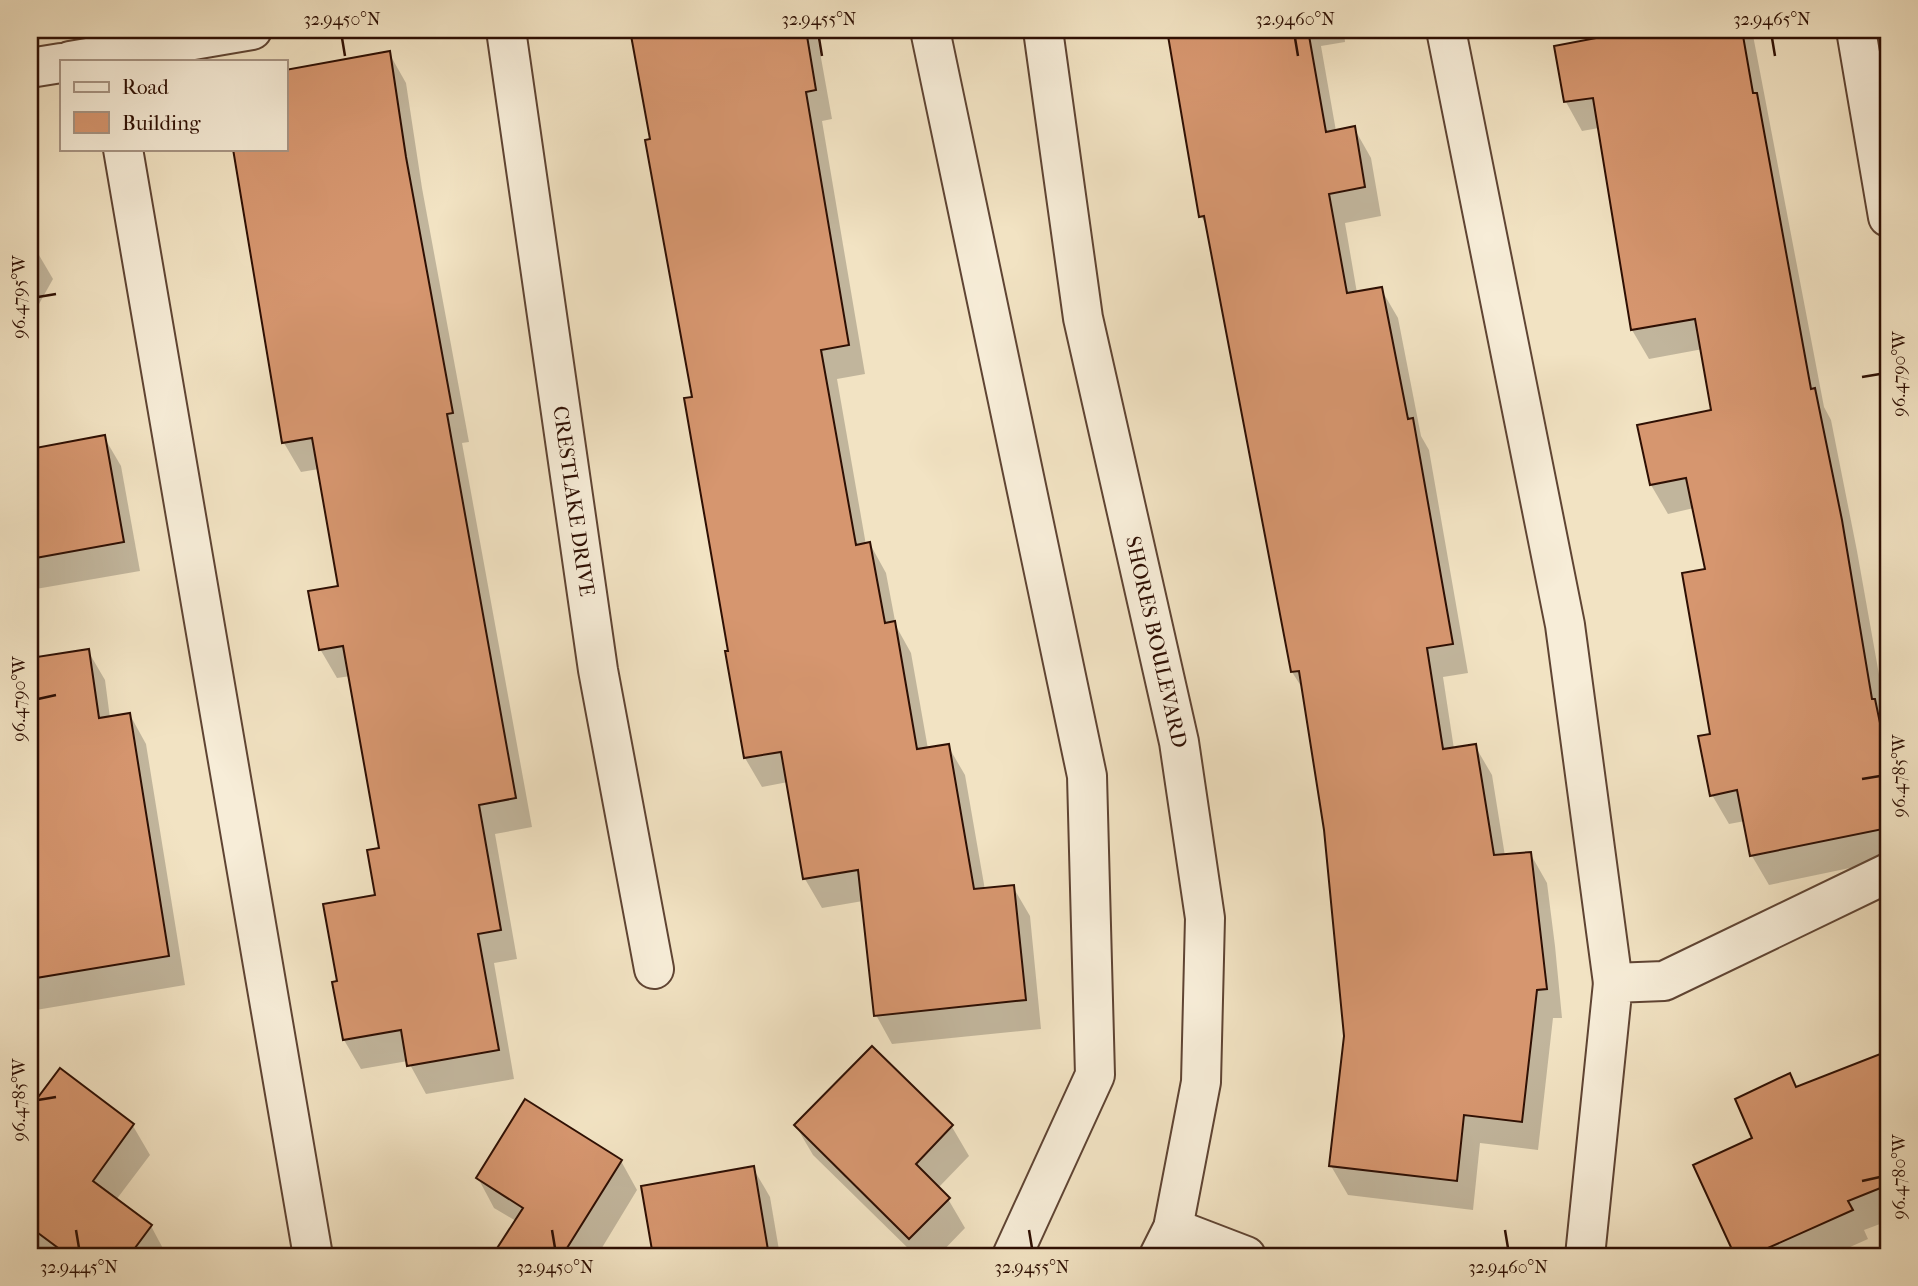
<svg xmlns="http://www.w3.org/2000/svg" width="1918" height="1286" font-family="'IM FELL French Canon',serif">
<rect width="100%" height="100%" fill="#f2e3c3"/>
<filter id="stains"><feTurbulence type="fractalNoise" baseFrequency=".00286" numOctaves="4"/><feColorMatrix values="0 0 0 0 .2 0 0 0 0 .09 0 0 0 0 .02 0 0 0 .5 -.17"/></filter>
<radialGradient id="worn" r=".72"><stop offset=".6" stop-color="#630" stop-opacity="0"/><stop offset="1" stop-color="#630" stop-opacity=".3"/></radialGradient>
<g fill="#0003">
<path d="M632 30H816L832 119 822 121 865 374 837 379 866 545 870 544 886 573 896 626 911 653 928 749 948 746 965 775 985 890 1013 887 1030 916 1041 1029 892 1044 876 1015 863 901 822 908 805 879 788 782 762 787 745 758 694 398Z"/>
<path d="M1169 30H1344L1345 42 1321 46 1336 131 1354 128 1371 158 1381 216 1345 223 1357 293 1381 289 1398 318 1421 436 1429 450 1468 673 1443 677 1454 749 1475 746 1492 775 1505 856 1530 853 1547 883 1555 946 1562 1018H1553L1538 1150 1480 1143 1473 1210 1348 1195 1331 1166 1346 1036 1325 830 1304 691 1292 672 1209 230 1201 216Z"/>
<path d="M1608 30H1752L1824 407 1831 420 1857 551 1888 725V860L1769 885 1752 856 1745 821 1729 824 1712 795 1707 571 1694 508 1668 514 1651 485 1713 411 1703 349 1649 359 1632 330 1599 128 1582 131 1566 102 1556 47 1610 38Z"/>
<path d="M389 53 406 83 422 188 469 442 462 443 532 827 495 834 517 959 494 963 514 1079 426 1094 408 1061 361 1069 344 1040 339 982 377 896 381 850 351 676 337 678 320 649 340 588 319 469 301 472 284 443 235 149H285Z"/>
<path d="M30 247 36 250 53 279 30 320Z"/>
<path d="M104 437 121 466 140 571 30 590V450Z"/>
<path d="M88 651 105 680 110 718 130 715 146 744 185 985 30 1011V660Z"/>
<path d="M872 1048 952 1127 969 1156 938 1188 948 1199 965 1228 938 1256H916L813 1155 796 1126Z"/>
<path d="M1888 1053V1221L1864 1230 1868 1239 1830 1256H1737L1696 1166 1755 1139 1790 1076 1797 1088Z"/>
<path d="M60 1070 133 1126 150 1155 116 1200 151 1226 167 1256H49L30 1242V1111Z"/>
<path d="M621 1161 637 1190 597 1256H495L516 1221 494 1208 478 1178Z"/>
<path d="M753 1168 770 1197 780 1256H655L643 1188Z"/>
</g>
<g fill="#d6966f" stroke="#2e0f03" stroke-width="2">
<path d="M630 30H806L816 90 806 92 849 345 821 350 856 545 870 542 885 623 895 621 917 749 949 744 974 889 1014 885 1026 1000 874 1016 858 870 803 879 781 752 744 758 725 651H728L684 398 692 397 645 140 650 139Z"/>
<path d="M1167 30H1308L1326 132 1355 126 1365 187 1329 194 1347 293 1382 287 1408 419 1413 418 1453 644 1427 648 1443 749 1476 744 1494 855 1531 852 1547 989 1537 990 1522 1122 1464 1115 1457 1181 1329 1166 1344 1036 1324 830 1299 671 1291 672 1204 216 1199 217Z"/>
<path d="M1606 30H1742L1753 93H1757L1811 389 1815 388 1842 520 1872 699H1875L1888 761V828L1750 856 1737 790 1710 796 1698 736 1710 734 1682 573 1705 569 1686 478 1650 485 1637 425 1711 410 1695 319 1631 330 1593 98 1564 102 1554 46 1607 36Z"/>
<path d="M390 51 406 157 453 413 447 414 516 798 479 805 501 930 478 934 499 1050 407 1066 401 1030 343 1040 332 982 337 981 323 904 375 895 367 850 379 848 343 646 319 650 308 591 338 586 312 438 282 443 233 149H285V70Z"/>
<path d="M105 435 124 542 30 559V449Z"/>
<path d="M89 649 99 718 130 713 169 956 30 979V658Z"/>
<path d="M872 1046 953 1125 916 1164 950 1198 909 1239 794 1125Z"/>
<path d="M1888 1051V1185L1848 1201 1853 1210 1750 1256H1735L1693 1165 1752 1138 1735 1099 1790 1073 1796 1087Z"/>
<path d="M60 1068 134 1124 93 1181 152 1225 129 1256H69L30 1227V1108Z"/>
<path d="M525 1099 622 1160 562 1256H492L523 1208 476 1178Z"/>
<path d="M754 1166 769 1256H653L641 1186Z"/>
</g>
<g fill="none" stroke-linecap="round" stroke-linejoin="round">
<defs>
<g id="minor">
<path id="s1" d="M506 30 598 670 654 969"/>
<path d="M930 30 1087 776 1095 1075 1012 1256"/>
<path id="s2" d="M1043 30 1083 318 1179 742 1205 918 1201 1082 1173 1228 1159 1256"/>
<path d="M1446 30 1565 625 1613 983"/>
<path d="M1856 30 1888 217"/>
<path d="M70 61 252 30"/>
<path d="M30 68 61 63"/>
<path d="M123 149 313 1256"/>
<path d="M1173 1228 1246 1256"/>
<path d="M1585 1256 1613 983 1664 981 1888 873"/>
</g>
</defs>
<use href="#minor" stroke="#5f4433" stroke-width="42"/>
<use href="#minor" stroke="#f7edd8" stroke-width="38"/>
</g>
<path fill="none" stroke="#2e0f03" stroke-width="2.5" d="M342 38 345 56M819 38 822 56M1295 38 1298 56M1772 38 1775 56M38 297 56 294M1862 377 1880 374M38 699 56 695M1862 779 1880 776M38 1100 56 1097M1862 1181 1880 1177M76 1230 79 1248M552 1230 555 1248M1029 1230 1032 1248M1505 1230 1508 1248"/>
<g text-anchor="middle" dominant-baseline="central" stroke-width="5" stroke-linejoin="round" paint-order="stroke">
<g font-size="21" fill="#2e0f03" stroke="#f7edd8">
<text stroke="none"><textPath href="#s1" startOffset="476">CRESTLAKE DRIVE</textPath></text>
<text stroke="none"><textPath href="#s2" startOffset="623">SHORES BOULEVARD</textPath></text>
</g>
</g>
<rect width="1918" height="1286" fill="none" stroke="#f2e3c3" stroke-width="77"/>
<rect x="60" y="60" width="228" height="91" fill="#f7edd8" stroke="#a79483" stroke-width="2"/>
<rect x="74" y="82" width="35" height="10" fill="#f7edd8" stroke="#a79483" stroke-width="2"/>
<text x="122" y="94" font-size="21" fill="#2e0f03">Road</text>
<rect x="74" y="112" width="35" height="21" fill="#d6966f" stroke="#a79483" stroke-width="2"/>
<text x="122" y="130" font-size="21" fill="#2e0f03">Building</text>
<rect x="38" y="38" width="1842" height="1210" fill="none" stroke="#2e0f03" stroke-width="2.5"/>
<g font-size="18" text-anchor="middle" fill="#2e0f03">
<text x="342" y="25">32.9450°N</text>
<text x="819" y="25">32.9455°N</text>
<text x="1295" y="25">32.9460°N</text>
<text x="1772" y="25">32.9465°N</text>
<text transform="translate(19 297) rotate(-90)" y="6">96.4795°W</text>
<text transform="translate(1899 374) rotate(-90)" y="6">96.4790°W</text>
<text transform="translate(19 699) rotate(-90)" y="6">96.4790°W</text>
<text transform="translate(1899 776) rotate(-90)" y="6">96.4785°W</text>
<text transform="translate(19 1100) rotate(-90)" y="6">96.4785°W</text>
<text transform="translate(1899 1177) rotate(-90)" y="6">96.4780°W</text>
<text x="79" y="1273">32.9445°N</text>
<text x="555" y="1273">32.9450°N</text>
<text x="1032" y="1273">32.9455°N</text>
<text x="1508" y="1273">32.9460°N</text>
</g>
<rect width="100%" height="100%" filter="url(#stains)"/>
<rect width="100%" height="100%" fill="url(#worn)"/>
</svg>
